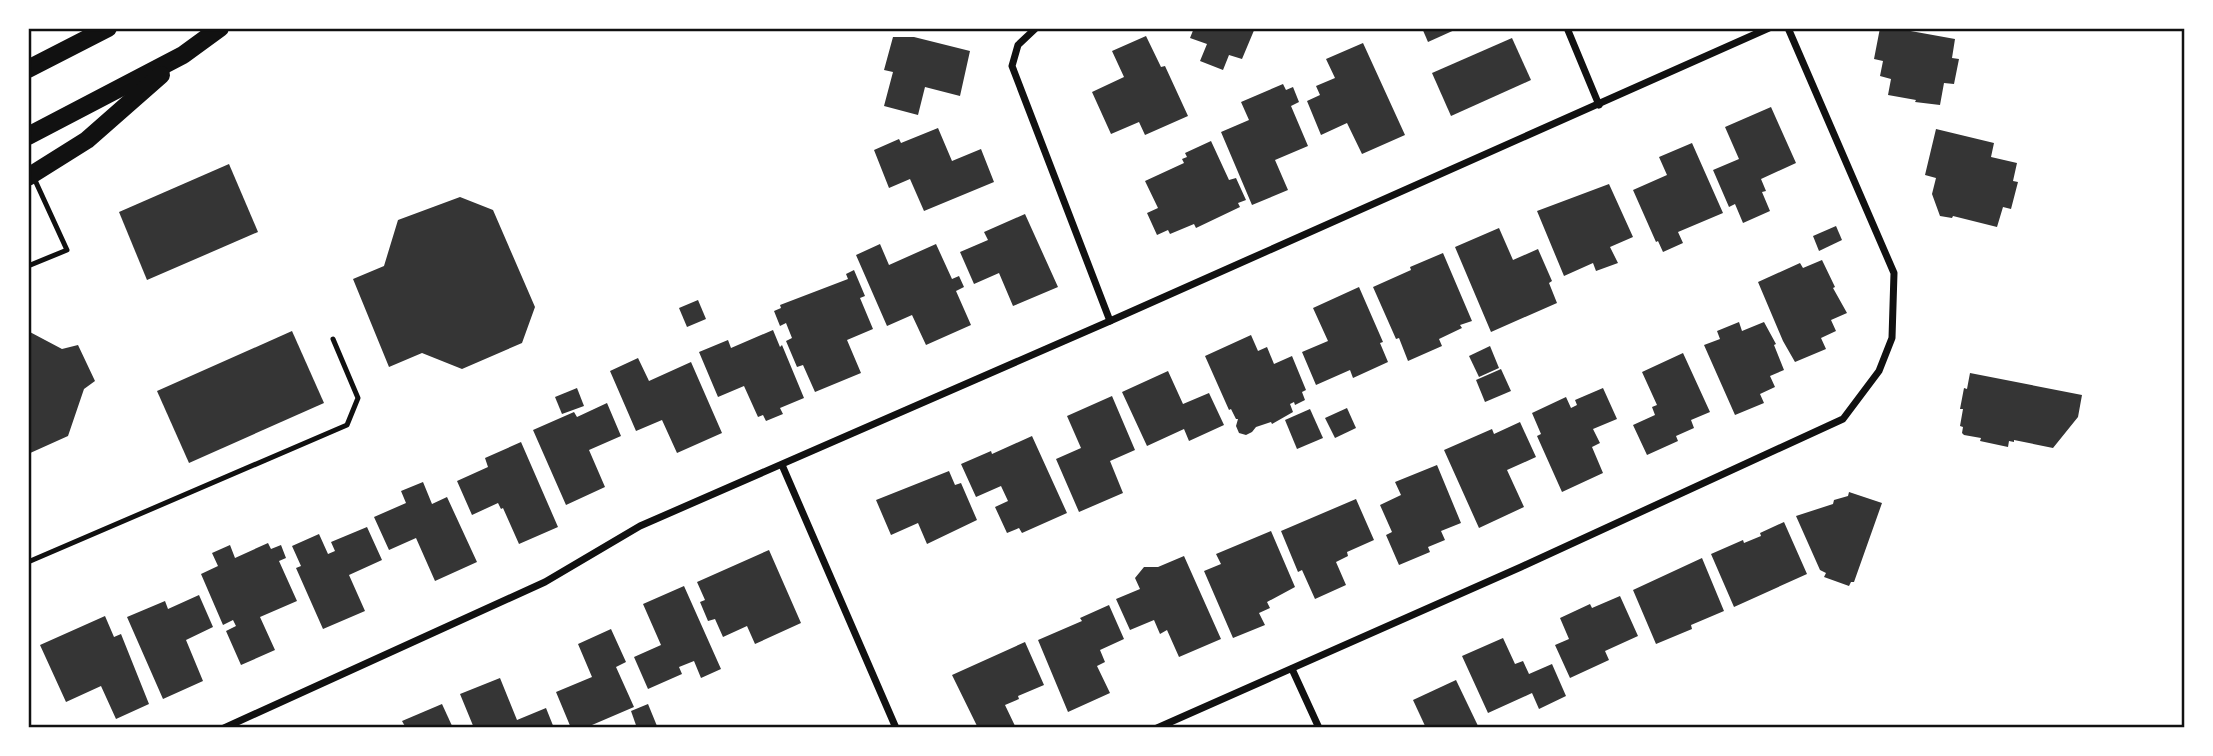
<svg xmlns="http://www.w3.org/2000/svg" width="2213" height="756" font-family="Lato,sans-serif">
<rect width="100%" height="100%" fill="#fff"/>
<g fill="#353535">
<path d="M1194 28H1255L1242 59 1229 55 1223 70 1200 61 1207 44 1190 38Z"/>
<path d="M1422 28H1459L1428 42Z"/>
<path d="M1880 28H1894L1955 39 1952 58 1959 59 1954 84 1944 83 1940 105 1915 102 1916 100 1888 95 1891 79 1880 76 1883 61 1874 59Z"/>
<path d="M1146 36 1161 67 1165 66 1188 116 1145 135 1139 122 1111 134 1092 92 1124 77 1112 51Z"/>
<path d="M893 37H914L970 51 960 96 925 87 918 115 884 106 893 72 884 70Z"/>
<path d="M1512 38 1531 80 1451 116 1432 73Z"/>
<path d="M1363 43 1405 135 1362 154 1347 123 1321 135 1307 101 1320 95 1316 86 1335 78 1326 59Z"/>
<path d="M1283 84 1286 90 1293 87 1299 102 1291 106 1308 146 1275 160 1288 190 1252 205 1221 132 1249 120 1241 102Z"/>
<path d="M1771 107 1796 163 1761 179 1766 191 1762 192 1770 211 1743 223 1735 204 1729 207 1713 170 1739 159 1725 127Z"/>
<path d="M938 128 952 161 981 149 994 182 924 211 910 179 889 188 874 150 899 139 901 143Z"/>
<path d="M1936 129 1994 143 1991 157 2017 163 2013 181 2018 182 2011 209 2003 207 1997 227 1953 216 1952 218 1940 216 1932 194 1936 178 1925 175Z"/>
<path d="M1211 141 1229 180 1236 178 1246 200 1238 203 1240 207 1196 228 1194 224 1170 234 1168 230 1157 235 1147 213 1158 208 1145 181 1184 163 1182 159 1187 157 1185 153Z"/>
<path d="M1692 143 1723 213 1678 232 1683 243 1663 252 1658 241 1656 242 1633 190 1667 175 1659 157Z"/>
<path d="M229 164 258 232 147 280 119 212Z"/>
<path d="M1609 184 1633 237 1610 247 1618 263 1596 271 1593 263 1564 276 1537 211Z"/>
<path d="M460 197 493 210 535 307 522 343 462 369 422 353 389 367 353 279 384 266 398 220Z"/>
<path d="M1025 214 1058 287 1013 306 999 273 974 284 960 252 988 240 984 232Z"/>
<path d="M1836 226 1842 240 1819 251 1813 236Z"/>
<path d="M1499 228 1513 260 1538 249 1552 281 1549 283 1557 303 1491 332 1455 247Z"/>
<path d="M880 244 889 265 936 244 952 279 959 276 964 287 956 291 971 325 926 345 912 315 887 326 856 255Z"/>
<path d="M1443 253 1472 321 1460 325 1462 328 1439 339 1442 346 1408 361 1399 338 1396 339 1373 287 1411 270 1410 267Z"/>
<path d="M1822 260 1835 287 1833 288 1847 313 1831 320 1836 331 1821 338 1826 349 1795 362 1783 341 1758 282 1800 263 1803 268Z"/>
<path d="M854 270 865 296 860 298 873 329 847 340 861 373 815 392 803 365 797 367 786 341 792 338 786 323 780 326 774 311 781 308 780 305 848 279 846 274Z"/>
<path d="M1359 287 1383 342 1380 343 1388 362 1353 378 1350 370 1316 385 1302 352 1328 341 1313 308Z"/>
<path d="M698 300 706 319 687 327 679 308Z"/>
<path d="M1739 322 1742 331 1764 322 1776 344 1774 345 1784 370 1770 376 1775 387 1760 394 1764 403 1735 415 1704 345 1720 339 1717 331Z"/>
<path d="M773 330 780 347 782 345 804 398 780 408 783 414 766 421 763 415 758 417 744 386 718 397 699 352 728 340 731 348Z"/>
<path d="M28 331 62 349 78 345 95 381 84 389 68 436 28 454Z"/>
<path d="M292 331 324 403 189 463 157 391Z"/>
<path d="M1251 335 1258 351 1267 347 1274 364 1292 356 1306 390 1302 392 1305 400 1295 405 1294 402 1290 404 1293 412 1272 424 1271 422 1256 427 1252 432 1246 435 1239 433 1236 426 1238 419H1236L1231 409 1229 410 1205 356Z"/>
<path d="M1490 346 1499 368 1479 377 1469 356Z"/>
<path d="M1683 353 1710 412 1691 420 1694 428 1676 436 1678 441 1647 455 1633 425 1655 415 1652 407 1657 405 1642 372Z"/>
<path d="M638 358 649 381 691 362 722 433 677 453 662 420 636 431 610 371Z"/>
<path d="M1501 369 1511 391 1485 402 1476 380Z"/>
<path d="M1168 371 1183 404 1209 393 1224 425 1189 441 1184 429 1147 446 1122 392Z"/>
<path d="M1970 373 2082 395 2078 417 2053 448 2014 440V442L2009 441 2008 447 1980 441 1981 438 1964 435 1962 433 1963 427 1960 426 1963 409H1960L1964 388 1967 389Z"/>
<path d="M577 388 584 406 562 414 555 397Z"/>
<path d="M1603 388 1617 419 1593 429 1600 443 1592 447 1603 473 1562 492 1537 436 1541 434 1532 413 1566 397 1571 408 1577 405 1575 400Z"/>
<path d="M1112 396 1135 450 1110 461 1123 493 1079 512 1056 459 1081 448 1067 416Z"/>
<path d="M607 403 621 436 589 450 605 487 566 505 533 430 574 412 577 417Z"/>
<path d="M1347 408 1356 428 1335 438 1325 418Z"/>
<path d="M1310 409 1323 438 1297 449 1285 420Z"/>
<path d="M1520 422 1536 457 1507 470 1524 507 1479 528 1444 450 1492 429 1494 434Z"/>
<path d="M1032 436 1067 513 1022 533 1019 528 1007 533 995 507 1008 501 1001 486 976 497 961 464 991 451 992 454Z"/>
<path d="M521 442 558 527 519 544 503 508 501 509 498 503 472 515 457 481 488 467 485 458Z"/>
<path d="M1437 465 1461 523 1441 531 1445 540 1428 547 1430 552 1399 565 1386 535 1392 532 1380 505 1401 495 1395 482Z"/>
<path d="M949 471 955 485 961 483 977 520 927 544 918 523 891 535 876 500Z"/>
<path d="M423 482 432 504 447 497 477 562 435 581 416 538 389 550 374 517 406 503 401 491Z"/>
<path d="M1849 492 1882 503 1854 582H1851L1849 586 1824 577 1826 573 1820 570 1796 516 1833 504 1834 500 1848 496Z"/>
<path d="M1356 499 1374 540 1347 552 1348 556 1336 562 1346 585 1315 599 1302 570 1298 572 1281 531Z"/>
<path d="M1784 522 1807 574 1734 607 1711 554 1743 540 1744 543 1761 536 1760 533Z"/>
<path d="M367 527 382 560 349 575 365 611 323 629 296 568 301 566 292 546 319 534 328 554 335 551 331 542Z"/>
<path d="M1271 531 1295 587 1267 602 1270 608 1259 613 1265 625 1233 638 1204 571 1221 564 1216 554Z"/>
<path d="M268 543 271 549 281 545 286 558 279 561 297 601 260 617 275 650 241 665 226 631 236 626 233 620 223 625 201 574 218 566 212 553 230 545 235 558Z"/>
<path d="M769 550 801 623 755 644 747 626 723 637 715 619 708 621 700 602 705 600 697 582Z"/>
<path d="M1184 556 1221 639 1179 657 1167 630 1160 634 1154 620 1130 630 1116 599 1140 589 1135 578 1144 567H1158Z"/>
<path d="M1702 558 1724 611 1691 625 1692 629 1656 644 1633 590Z"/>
<path d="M684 586 721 669 701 678 694 661 679 667 682 674 648 689 634 657 661 645 643 604Z"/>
<path d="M199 595 213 627 186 640 203 681 163 699 127 617 165 601 168 609Z"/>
<path d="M1620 596 1638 636 1605 651 1609 660 1570 678 1555 645 1569 639 1560 618 1590 604 1592 608Z"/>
<path d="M1109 605 1124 639 1100 650 1105 662 1097 666 1110 693 1068 712 1038 640 1082 621 1080 618Z"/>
<path d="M105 616 114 637 121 634 149 704 116 719 101 686 66 702 40 645Z"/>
<path d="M611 629 626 662 616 667 634 707 585 728H571L556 692 592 677 578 644Z"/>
<path d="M1503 638 1515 664 1523 661 1529 674 1552 664 1566 696 1539 709 1532 693 1488 713 1462 656Z"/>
<path d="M1025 642 1044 685 1018 696 1019 699 1005 705 1016 728H978L952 675Z"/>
<path d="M500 678 517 720 546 708 554 728H474L460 694Z"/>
<path d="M1456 680 1479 728H1426L1413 700Z"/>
<path d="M442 704 453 728H406L402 721Z"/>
<path d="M648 704 657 726 637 728 631 711Z"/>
</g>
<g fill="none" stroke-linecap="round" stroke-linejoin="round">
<g stroke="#111" stroke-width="5">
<path d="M28 266 67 250 34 178"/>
<path d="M28 562 347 425 358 398 333 339"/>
</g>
<g stroke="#111" stroke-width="7">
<path d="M1036 28 1018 45 1012 66 1110 321"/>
<path d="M1567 28 1599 105"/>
<path d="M782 465 896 728"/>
<path d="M1292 669 1319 728"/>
<path d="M224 728 545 582 640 526 1110 321 1769 28"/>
<path d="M1157 728 1521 567 1843 419 1879 371 1892 338 1894 273 1788 28"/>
</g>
<g stroke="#111" stroke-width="18">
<path d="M28 69 108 28"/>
<path d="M28 136 183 55 220 28"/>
<path d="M28 177 87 140 161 75"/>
</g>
</g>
<rect width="2213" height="756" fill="none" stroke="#ffffff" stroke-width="60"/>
<rect x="30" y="30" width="2153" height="696" fill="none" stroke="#111" stroke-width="2.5"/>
</svg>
